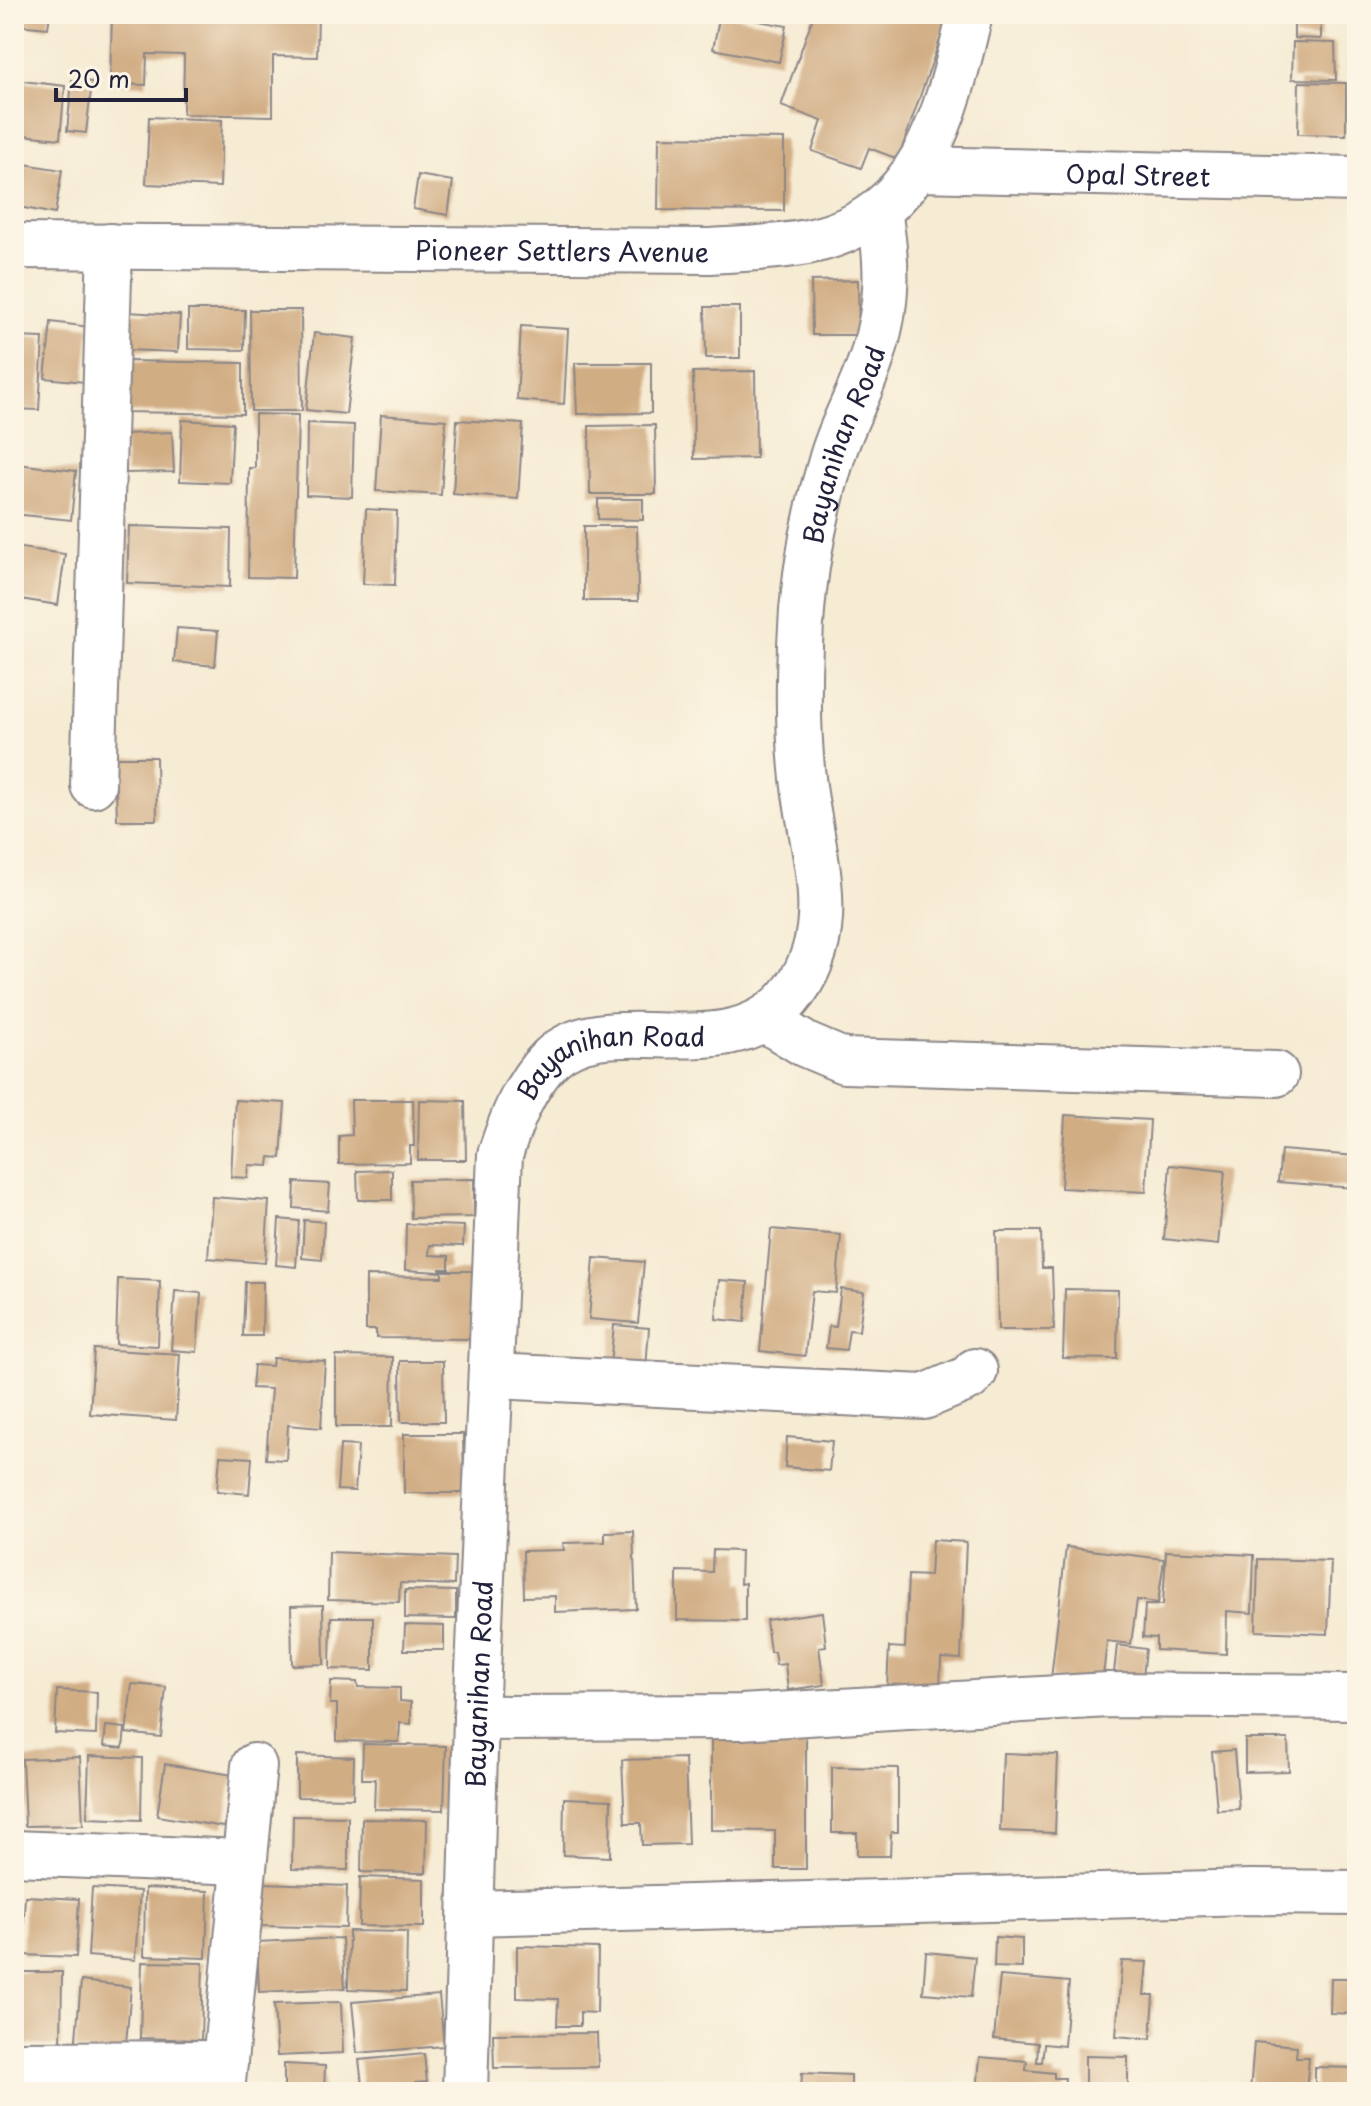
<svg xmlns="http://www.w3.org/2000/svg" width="1371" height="2106" font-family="'Playpen Sans',sans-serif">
<rect width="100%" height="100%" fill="#fcf5e5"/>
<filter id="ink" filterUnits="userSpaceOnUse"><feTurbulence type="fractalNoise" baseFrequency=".0125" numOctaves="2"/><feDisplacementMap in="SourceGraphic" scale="16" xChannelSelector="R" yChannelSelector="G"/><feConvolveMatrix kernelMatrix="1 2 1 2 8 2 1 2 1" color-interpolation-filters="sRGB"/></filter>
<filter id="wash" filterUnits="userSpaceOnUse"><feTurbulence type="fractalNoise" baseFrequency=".006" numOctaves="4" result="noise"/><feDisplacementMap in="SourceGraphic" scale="32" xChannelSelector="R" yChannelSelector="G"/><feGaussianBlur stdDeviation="1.8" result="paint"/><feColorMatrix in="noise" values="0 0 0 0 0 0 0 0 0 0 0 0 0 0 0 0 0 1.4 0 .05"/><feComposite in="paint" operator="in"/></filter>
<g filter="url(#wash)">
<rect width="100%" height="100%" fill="#f6ebd3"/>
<g id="blocks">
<g fill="#d1ad84">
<path d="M18 14H50L48 28 17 25Z"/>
<path d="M112 14H318L317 57 273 56V116L183 114 184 55 147 54 146 85 110 84Z"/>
<path d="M720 14 787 26 779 62 713 49Z"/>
<path d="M814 14H949L898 159 869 148 861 168 812 151 822 121 781 106Z"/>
<path d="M1294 14H1321V39L1294 38Z"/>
<path d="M1293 42 1335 43 1336 80 1292 79Z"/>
<path d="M14 80 65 86 60 139 14 134Z"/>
<path d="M72 80 92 82 86 133 67 131Z"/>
<path d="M1299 82 1346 83V135L1298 134Z"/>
<path d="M149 117 222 120 220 187 146 184Z"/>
<path d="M659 137 784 139V211L658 210Z"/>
<path d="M18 163 62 170 55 214 14 206Z"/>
<path d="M418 175 453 181 448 215 413 209Z"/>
<path d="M858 280 859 335H812L811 281Z"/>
<path d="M705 307H740V358H706Z"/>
<path d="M188 310H245L244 350 188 349Z"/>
<path d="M250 310H301L302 411H251Z"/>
<path d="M126 312 180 315 178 352 125 350Z"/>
<path d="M51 322 90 327 84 382 45 378Z"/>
<path d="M521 326 568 329 564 404 517 400Z"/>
<path d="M314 333 355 338 346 414 306 410Z"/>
<path d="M14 337 43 338 39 410 14 409Z"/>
<path d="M126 361 243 363V414L125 412Z"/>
<path d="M575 363H651V413L577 414Z"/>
<path d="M755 371 756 458 694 459 693 372Z"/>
<path d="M255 414 298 415 294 578 248 577 249 468H255Z"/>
<path d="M381 415 446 420 441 495 376 491Z"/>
<path d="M182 420 233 423 230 483 180 481Z"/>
<path d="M457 420 523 424 518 499 453 494Z"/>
<path d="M307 423 354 425 352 497 306 495Z"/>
<path d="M655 425 656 494H590L589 426Z"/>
<path d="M172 432 174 472 126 473 124 434Z"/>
<path d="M17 464 76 471 71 520 14 514Z"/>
<path d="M598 499H643V520L598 519Z"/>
<path d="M366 509 397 511 395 585 363 584Z"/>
<path d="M129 526 231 529 230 587 127 583Z"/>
<path d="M584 526H637L638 601H584Z"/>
<path d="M14 547 65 554 58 605 20 599 16 629Z"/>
<path d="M177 628 218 631 215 666 174 662Z"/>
<path d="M115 757H156L157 820H117Z"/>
<path d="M235 1100 285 1103 281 1158 270 1157 269 1166 249 1165 248 1178 231 1177Z"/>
<path d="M351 1100H413L414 1146H410V1163L339 1164V1136L352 1135Z"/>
<path d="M419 1100 465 1101 466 1160H418Z"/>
<path d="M1065 1115 1150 1120 1146 1192 1061 1188Z"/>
<path d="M1281 1150 1356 1156 1354 1188 1278 1182Z"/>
<path d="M1170 1165 1225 1171 1218 1245 1164 1239Z"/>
<path d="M392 1170V1200H358L357 1171Z"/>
<path d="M474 1179V1217L411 1218 410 1180Z"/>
<path d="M295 1182 330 1184 328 1211 294 1208Z"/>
<path d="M212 1197 269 1201 265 1263 208 1258Z"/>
<path d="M279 1219 299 1221 296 1267 276 1265Z"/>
<path d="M304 1220 324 1222 322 1260 302 1258Z"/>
<path d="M406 1224 464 1226 463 1246 430 1245 429 1255 449 1256V1269H440L441 1272 405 1270Z"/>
<path d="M771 1229 841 1235 836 1293 812 1291 805 1356 760 1351Z"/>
<path d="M996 1231H1041L1042 1268H1052L1054 1330H998Z"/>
<path d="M594 1258 644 1262 638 1323 589 1319Z"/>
<path d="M442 1271H472V1339L376 1338V1330H366V1276L442 1277Z"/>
<path d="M118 1279 160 1281 158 1346 116 1344Z"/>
<path d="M719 1280 748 1282 745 1322 716 1319Z"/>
<path d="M245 1282H263L262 1336H243Z"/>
<path d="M841 1289 864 1292 859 1331 849 1330 846 1350 826 1348 829 1326 836 1327Z"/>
<path d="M1065 1289 1118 1290 1117 1359 1063 1358Z"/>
<path d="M175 1291 201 1293 197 1352 171 1350Z"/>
<path d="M614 1325 649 1328 646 1368 610 1365Z"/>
<path d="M94 1349 180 1354 176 1420 90 1414Z"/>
<path d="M336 1356 393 1357 392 1427H336Z"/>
<path d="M273 1358 325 1361 321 1428 288 1425 286 1460 266 1459 271 1389 252 1388 254 1365 272 1366Z"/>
<path d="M400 1361H443L444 1422H401Z"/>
<path d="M404 1434H463L464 1493H404Z"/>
<path d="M787 1437 832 1441 829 1471 785 1467Z"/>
<path d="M340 1445 358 1446 355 1491 337 1490Z"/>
<path d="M220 1456 252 1458 249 1494 217 1491Z"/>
<path d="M633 1531 636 1609 555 1612V1596L524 1597 523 1551 564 1550 563 1543 605 1542V1532Z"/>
<path d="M932 1540 966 1542 961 1659 941 1658 940 1692 887 1688 889 1647 905 1648 908 1575 930 1576Z"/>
<path d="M1066 1547 1164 1559 1158 1603 1137 1600 1131 1644 1107 1641 1102 1685 1051 1679Z"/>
<path d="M713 1550 741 1551 740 1584 745 1583V1621L677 1620V1571L712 1572Z"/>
<path d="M1166 1551 1254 1555 1252 1613 1227 1611 1226 1654 1156 1650V1638L1143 1637 1145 1605H1163Z"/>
<path d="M329 1552 455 1557 454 1585 400 1583 399 1602 328 1600Z"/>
<path d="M1258 1559 1331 1561 1328 1634 1256 1631Z"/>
<path d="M405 1590 456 1591V1619L405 1618Z"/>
<path d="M323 1605 324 1664 292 1665 291 1606Z"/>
<path d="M822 1612 826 1646 819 1647 824 1685 788 1690 785 1664 776 1665 774 1652H770L766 1620Z"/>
<path d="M331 1617H373V1670L330 1669Z"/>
<path d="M405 1625 444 1626V1650H404Z"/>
<path d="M1117 1645 1146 1649 1142 1686 1113 1682Z"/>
<path d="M331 1681 357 1682 358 1687 400 1688V1701L411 1702V1724L400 1723 399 1742 337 1741V1704H330Z"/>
<path d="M132 1684 166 1687 161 1737 126 1733Z"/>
<path d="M57 1690 97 1692 96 1735 55 1733Z"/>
<path d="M106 1726 125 1728 123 1748 104 1746Z"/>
<path d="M711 1733 806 1735V1869H775V1831L711 1830Z"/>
<path d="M1245 1739H1288L1289 1771 1245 1772Z"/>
<path d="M363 1744 446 1746 444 1810 374 1809 375 1779H362Z"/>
<path d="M1234 1750 1239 1809 1217 1810 1212 1752Z"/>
<path d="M1003 1753 1058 1755 1055 1833 1000 1831Z"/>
<path d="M297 1755 354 1757 353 1798 297 1797Z"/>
<path d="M89 1756 142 1758 141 1820 87 1818Z"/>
<path d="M80 1757 83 1825 25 1826 22 1759Z"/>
<path d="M685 1758 688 1844 642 1845 641 1823H625L622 1760Z"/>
<path d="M165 1764 233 1775 224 1827 157 1816Z"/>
<path d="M832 1767 898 1768V1832H891L890 1856H857V1833H832Z"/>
<path d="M564 1798 611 1800 610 1857 563 1855Z"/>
<path d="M293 1816 348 1817V1870L292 1869Z"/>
<path d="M362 1819 427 1820 426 1873 361 1872Z"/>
<path d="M360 1877 424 1879V1927L359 1926Z"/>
<path d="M263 1883 347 1886 346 1928 261 1926Z"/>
<path d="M92 1888 140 1891 135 1960 88 1956Z"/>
<path d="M145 1888 208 1891 206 1958 144 1956Z"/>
<path d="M25 1896 79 1899 76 1957 22 1955Z"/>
<path d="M349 1931 407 1932 406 1991 348 1989Z"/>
<path d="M995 1937 1022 1939V1968L994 1967Z"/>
<path d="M342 1938 345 1988 259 1992 257 1942Z"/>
<path d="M517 1946 598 1948 597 2013 580 2012V2026H557L558 1999 517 1998Z"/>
<path d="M926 1952 975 1957 971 1997 923 1993Z"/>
<path d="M1122 1961 1147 1962 1144 1995H1154L1151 2039 1116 2036Z"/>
<path d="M142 1962 203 1963 201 2040 140 2038Z"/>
<path d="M14 1972H62L61 2046 14 2045Z"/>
<path d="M1000 1976 1069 1982 1064 2046 1044 2044 1042 2062H1037L1038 2043 994 2039Z"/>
<path d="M1331 1978H1357V2014L1330 2013Z"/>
<path d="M81 1981 131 1987 125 2055 75 2050Z"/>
<path d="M439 1995 444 2046 357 2053 352 2002Z"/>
<path d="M341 2002 343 2053 277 2056 274 2004Z"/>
<path d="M597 2033 598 2067 494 2068 493 2034Z"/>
<path d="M1254 2042 1297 2046 1296 2057H1309L1306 2092H1250Z"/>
<path d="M424 2054 427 2082 415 2083 416 2092H363L359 2060Z"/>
<path d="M1085 2056 1128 2057V2092H1085Z"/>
<path d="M980 2057 1027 2061 1026 2070 1054 2073V2078H1065L1064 2092H977Z"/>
<path d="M284 2064 325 2066 324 2092H284Z"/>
<path d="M1315 2067 1357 2068V2092H1315Z"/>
<path d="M802 2073 851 2075V2092H801Z"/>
</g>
</g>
</g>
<g filter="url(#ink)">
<use href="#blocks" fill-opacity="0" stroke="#8c8687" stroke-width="2"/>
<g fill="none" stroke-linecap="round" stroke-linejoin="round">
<defs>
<g id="minor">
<path id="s1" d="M918 169 1357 179"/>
<path id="s2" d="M14 246 710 251C742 249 776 248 807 242 923 220 947 112 970 14"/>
<path d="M93 785 110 246"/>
<path d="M765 1020 806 1045 844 1061 1276 1074"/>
<path d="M493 1376 924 1397 969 1378 975 1371"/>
<path d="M476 1718 741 1717 1108 1695 1357 1697"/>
<path d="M14 1853 243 1862"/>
<path d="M471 1913 1251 1892 1357 1893"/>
<path d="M14 2064 225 2063"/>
<path d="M222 2092 254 1766"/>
<path id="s3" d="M465 2092 476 1718 500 1155C511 1121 524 1085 550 1059 608 1003 723 1072 788 999 845 933 811 853 803 778 798 734 798 690 800 645 802 583 813 520 831 461 841 424 862 391 873 354 889 302 888 264 879 211"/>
</g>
</defs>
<use href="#minor" stroke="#8c8687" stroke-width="48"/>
<use href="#minor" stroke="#fff" stroke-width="44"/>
</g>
</g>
<g text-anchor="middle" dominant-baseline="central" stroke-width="6" stroke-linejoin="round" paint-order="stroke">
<g font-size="26" fill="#22223b" stroke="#fcf5e5">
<text stroke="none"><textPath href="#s1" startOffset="220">Opal Street</textPath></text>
<text stroke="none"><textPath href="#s2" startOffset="548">Pioneer Settlers Avenue</textPath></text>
<text stroke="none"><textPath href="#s3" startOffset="1870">Bayanihan Road</textPath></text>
<text stroke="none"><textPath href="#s3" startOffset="1104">Bayanihan Road</textPath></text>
<text stroke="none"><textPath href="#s3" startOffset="408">Bayanihan Road</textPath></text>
</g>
</g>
<rect width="1371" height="2106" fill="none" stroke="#fcf5e5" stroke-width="48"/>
<path d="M56 88v12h130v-12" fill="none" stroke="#22223b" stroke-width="4"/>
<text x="68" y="88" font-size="24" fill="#22223b" stroke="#fcf5e5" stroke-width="6" paint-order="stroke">20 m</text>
</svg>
